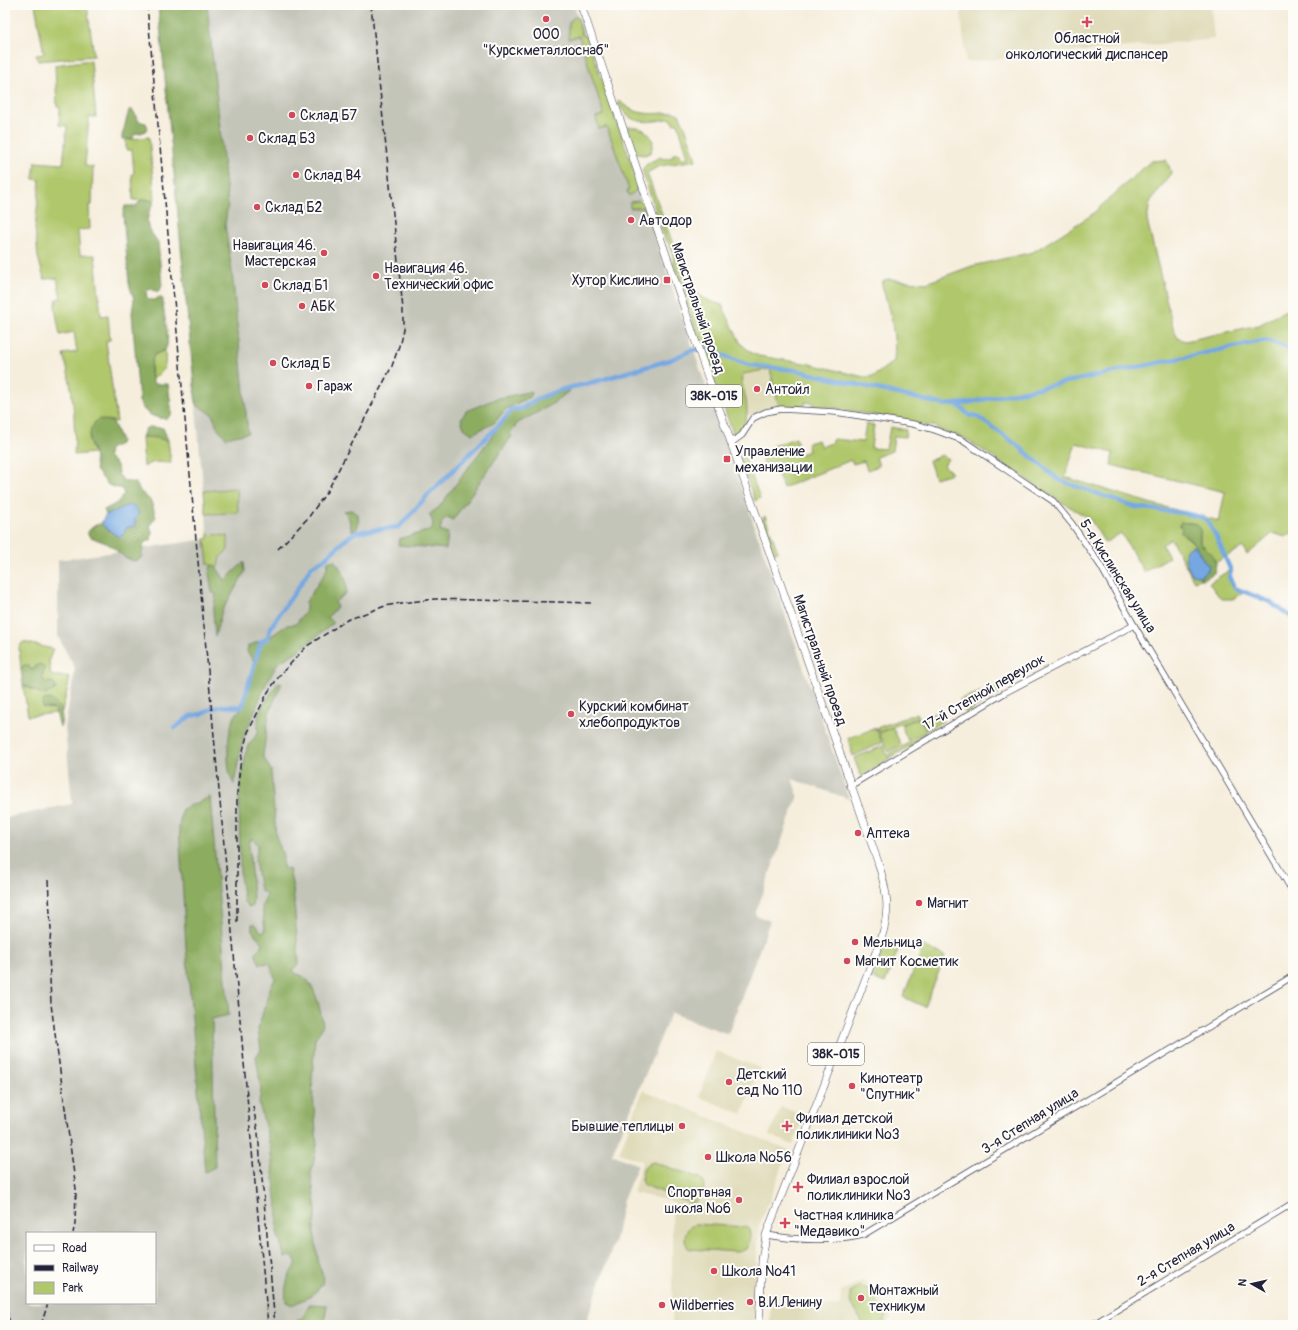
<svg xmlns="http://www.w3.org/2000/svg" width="1298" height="1330" font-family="Pangolin,sans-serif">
<rect width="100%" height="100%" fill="#fdfcf7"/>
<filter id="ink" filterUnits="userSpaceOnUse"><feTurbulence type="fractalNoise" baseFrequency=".025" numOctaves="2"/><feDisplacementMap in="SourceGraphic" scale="8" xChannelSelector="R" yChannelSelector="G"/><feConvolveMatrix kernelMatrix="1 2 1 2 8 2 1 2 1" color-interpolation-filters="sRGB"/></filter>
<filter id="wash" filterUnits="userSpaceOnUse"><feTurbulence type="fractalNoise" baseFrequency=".012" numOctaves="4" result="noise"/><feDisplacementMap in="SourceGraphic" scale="16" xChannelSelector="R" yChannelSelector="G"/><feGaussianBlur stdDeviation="0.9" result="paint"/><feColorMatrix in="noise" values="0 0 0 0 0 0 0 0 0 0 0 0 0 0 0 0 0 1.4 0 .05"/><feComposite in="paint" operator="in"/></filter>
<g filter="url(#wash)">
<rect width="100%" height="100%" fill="#f6eedd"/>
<g fill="#e0dcbb">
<path d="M960 5H1211L1214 39 966 62Z"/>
<path d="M770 369 780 411 745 416 739 375Z"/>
<path d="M716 1051 760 1068 742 1114 699 1097Z"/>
<path d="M643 1090 789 1150 759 1226 753 1325H672V1211L674 1209 675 1202 633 1193 642 1161 619 1153Z"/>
<path d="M781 1106 804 1116 793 1145 769 1135Z"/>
<path d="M863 1280 876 1290 892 1317 886 1325H769L771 1305 840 1306 841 1291Z"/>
</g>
<path fill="#c4c5b9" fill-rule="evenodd" d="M158 5H574L849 799 792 779 798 795 755 915 770 921 728 1034 671 1013 612 1154 638 1165 623 1200 615 1240 585 1325H5V818L72 804 65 727 75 668 58 637V560L208 539ZM27 1233H155V1303H27Z"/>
<g fill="#b0c76c" stroke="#697454" fill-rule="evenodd">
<path d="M35 5H87L94 56 38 61 36 55 44 54Z"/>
<path d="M574 17 578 18 582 35H584L588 40 638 182 637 190 629 196 627 191 629 190 607 127 599 129 596 117 604 115 579 36 569 39V23Z"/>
<path d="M91 60 96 117H89L85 166 93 167 92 205H89L90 229 78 230 80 255H95L101 316 108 315 110 340 106 341 117 422 107 420 90 446 94 453 74 455C76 423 73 385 63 354L77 352 74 332 60 335 55 308 57 299 61 298 57 278 44 279 38 257 35 228 40 180 33 179 35 162 63 164 67 126 59 125 60 107H57L55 65Z"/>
<path d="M618 101H620C635 117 655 114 674 112L679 114 686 129 696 160 660 166 647 173 685 277C696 296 701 298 722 305L741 344 752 353 759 356 810 364 864 377 874 376 894 361C897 334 889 311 882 285L883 281 888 279 926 283 972 266 1033 252 1090 216 1151 161 1166 160 1172 173 1150 202 1147 220 1174 331 1178 338 1185 341 1259 325 1293 306V532L1285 537 1273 533 1247 555 1243 547 1215 563 1212 554 1200 543V529L1193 542 1195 545 1186 550 1185 554 1197 576H1200V579L1194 581 1171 539 1162 545 1169 557 1144 572 1121 533 1105 543 1090 519 1045 492 964 438 937 429V427L835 408 813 406V403L805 402V406L779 407 770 369 743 374 742 386H743C747 404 751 419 738 435L733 433 703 350 723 355 720 352 702 349 673 262C675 256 671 244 665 239L642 170 648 163 661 157 662 159 673 157V154L679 153 681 159 688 157 678 123 673 124 671 118C650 123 627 127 618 101ZM1076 443 1113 453 1111 465 1225 492 1219 521 1149 503 1065 477Z"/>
<path d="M627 127C639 127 649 129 653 142L651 152 645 155 637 154Z"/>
<path d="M149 137 155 199 153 201C145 199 141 201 133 200L132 174 134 173 132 150H126V140Z"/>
<path d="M639 201 646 206 655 235 644 208H630V202Z"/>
<path d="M165 350C166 369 166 368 152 380L151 359 154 355Z"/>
<path d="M866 424 874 425 871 448 886 449 890 427 906 430 905 437 894 436 892 451 876 457 879 466 867 470 864 461 853 464 851 460 783 488 776 469 780 467 778 461 764 465 760 451 765 449 767 455 773 453 772 446 796 438 798 443 793 446 797 455 809 451 807 443 818 440 821 447 831 443 833 439 863 442Z"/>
<path d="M142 437 159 438 166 441 168 440 171 463C161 463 152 460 144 467Z"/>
<path d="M739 442 760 498 755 501 736 447Z"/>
<path d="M942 455 948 459 944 465 952 473 935 478 929 461Z"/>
<path d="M237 488 238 513 206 514 204 491Z"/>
<path d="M765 516 778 552H773L762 520Z"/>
<path d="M208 534 228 536V550L220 557 218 567 208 564 205 539H208Z"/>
<path d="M1228 571H1231L1229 577 1235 588 1243 592 1233 599H1221L1209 583Z"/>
<path d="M23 642 53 649 49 660 51 676H68L70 678 62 712 59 709 52 708 55 709 57 713 28 716 23 685 41 694 55 684 53 682 46 683 41 676 44 674 36 666 33 670 24 666 21 669 19 647Z"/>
<path d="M998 686 1000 691 998 694 966 713 964 710 971 707 968 700 961 703 960 699Z"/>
<path d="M939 712 943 721 927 730 921 718Z"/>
<path d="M917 713 919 717 879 732 877 728Z"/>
<path d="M920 718 926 731 908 741 901 725Z"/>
<path d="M876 728 882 743 853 756 848 738Z"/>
<path d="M893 728 901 745 888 752 879 733Z"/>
<path d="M926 733 928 736 890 758 889 754Z"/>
<path d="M883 746 889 759 861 777 854 758Z"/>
<path d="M887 940 900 945 885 983 872 978Z"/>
<path d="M917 943 945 956 925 1007 903 997 921 952 915 948Z"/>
<path d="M653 1162 700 1178 704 1183 703 1195 695 1202 690 1203 644 1185 641 1180C642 1171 644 1165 653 1162Z"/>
<path d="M695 1224 747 1227C752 1233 750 1242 747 1249L738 1252 689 1249C682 1240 684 1229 695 1224Z"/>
<path d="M860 1286 870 1290 886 1317 883 1325H864L850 1301V1292Z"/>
</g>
<g fill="#8cac60" stroke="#57674e">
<path d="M158 5H207L228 205 225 224 232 272 248 433 226 438 217 427 212 414 196 405Z"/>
<path d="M131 109C139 116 133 121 146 123L148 128 144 132 135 134 132 139H122V136L129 110Z"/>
<path d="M145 199 153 201 154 203 149 212 147 222 150 231 158 242 162 286 158 292 151 289 146 291 147 298 149 300H155L159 297 163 299C162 312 172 341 165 350L154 355C150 363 150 376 154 384H168L172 414 167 419C154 418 144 414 139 401L132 313 134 299 129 284 123 214 125 206H136L140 201Z"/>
<path d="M567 390 569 391 551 405 518 423 509 434 512 436 453 520 447 517 442 522 440 531 448 533 446 549 398 545 399 539 431 530C434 524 433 521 429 515L439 507 512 409H521L537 399Z"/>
<path d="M532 391 531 396 506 409 494 423 472 434 464 428 461 419 466 411 495 399Z"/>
<path d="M100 419 113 422 121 441 120 444 109 449 108 456 117 465 118 474 124 481 136 483 140 491 151 501 156 517 150 525 152 533 151 540 144 543 141 558 135 561C123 559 118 550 108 544 101 540 94 540 88 535V532C91 528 95 524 101 524L118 537 139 513 135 507 128 505 109 514H106L104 510 117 503 124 494 122 489 108 485 96 470 94 453 89 440 91 429 95 422Z"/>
<path d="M150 427 163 428 168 440 166 441 159 438 142 437 145 429Z"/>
<path d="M351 510 358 514 359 523 356 530 352 531 348 516 343 511Z"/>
<path d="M1181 522C1186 524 1199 520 1200 530 1201 533 1199 538 1200 543L1212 554 1216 564 1214 573 1204 579H1200V576L1203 575C1205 557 1197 543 1181 533L1182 527 1179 525Z"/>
<path d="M334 560C342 570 348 579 346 593L335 602 337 607 328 617 334 623 298 651 278 663 266 684 243 739 234 784C225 771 227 735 233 720 235 714 242 709 244 702 249 690 252 676 256 664L247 652 248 646 268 638 287 625 296 624 306 610V602L326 571 328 562Z"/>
<path d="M244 562 245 572 222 611 215 636 213 612 216 594 212 593 209 573 211 566 215 565 225 580Z"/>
<path d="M40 664 43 666 45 670 41 676 46 683 52 682 55 684 56 689 45 695 23 685 21 669 24 665H28L31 670H33L36 666Z"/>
<path d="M278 683H282L269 713 263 756 271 770 276 836 283 855V868L289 869 293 888 299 963 293 970 296 974C314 975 320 1009 323 1024L321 1030 315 1038 312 1080 317 1145 311 1174 316 1210 314 1229 319 1266 324 1278 322 1284 313 1295 292 1305 286 1302C284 1289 287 1275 296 1265V1261L291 1256 285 1258 277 1232 278 1215 270 1146 259 1103 261 1089 256 1056 261 1050 258 1029 270 988 275 979 270 963 260 964 256 956V952L263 944C260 937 250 934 252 924H255L262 932 265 931 262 906 267 894 261 891 259 885 255 861 258 845 254 840 251 839 249 845 253 897 252 907H249L244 902 240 875 239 799 242 774 247 747 258 733V713Z"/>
<path d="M50 699C60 705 65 716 60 727L55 709 43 708 42 703 44 700Z"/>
<path d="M210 797 229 1015 212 1019 215 1167 205 1172 186 947 179 827 182 809Z"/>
<path d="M310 1304 327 1305 324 1325H291L302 1318Z"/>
</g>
<g fill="#75a8e2" stroke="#4c658e">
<path d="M128 505 135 507 139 513 135 519V527H127L122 536 118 537 101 524 106 514H109Z"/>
<path d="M1195 545 1205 563 1209 565 1208 570 1200 576 1192 574C1187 567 1184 558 1186 550Z"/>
</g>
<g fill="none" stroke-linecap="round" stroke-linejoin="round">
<g stroke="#75a8e2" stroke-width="4.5">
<path d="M957 404 970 416 975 415 1016 444 1059 480 1135 507 1183 513 1204 518 1208 522 1216 536 1231 571 1229 577 1235 588 1270 602 1293 618"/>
<path d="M175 728 190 716 202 714 208 710 221 706 242 707 261 642 268 638 270 629 278 616 300 585 311 567 323 560 351 535 358 532 399 527 427 496 501 423 512 409H521L537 399 560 390 590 383 670 360 692 350 706 349 749 365 795 370 945 405 967 403 1262 341 1266 340 1293 350"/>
</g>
</g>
</g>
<g filter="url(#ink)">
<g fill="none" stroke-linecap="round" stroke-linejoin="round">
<defs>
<g id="minor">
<path d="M731 443 742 435 753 418 766 412 781 409 835 412 913 424 932 429 962 440 1053 501 1072 524 1100 565 1134 625 1293 892"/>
<path d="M850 786 1006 692 1134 625"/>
<path d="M766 1235C795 1240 835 1242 863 1235L1293 976"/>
<path d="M1092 1325 1293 1203"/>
</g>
<path id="major" d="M581 5 702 360 878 862C887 892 891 909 881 939L766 1235 762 1260 759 1325"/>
</defs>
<use href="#minor" stroke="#424153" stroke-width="7"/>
<use href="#major" stroke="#424153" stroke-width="8"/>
<use href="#minor" stroke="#fff" stroke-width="5.5"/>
<use href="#major" stroke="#fff" stroke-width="7"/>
<g stroke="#22223b" stroke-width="1.5" stroke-dasharray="6 3" stroke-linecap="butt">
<path d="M147 5 268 1325"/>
<path d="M278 549 308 518 328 490 392 366 399 346 403 329V309L371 5"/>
<path d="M48 880 51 930 49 952 51 1004 76 1189 75 1224 73 1233"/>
<path d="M237 922V793L241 758 248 732 268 692 280 675 307 646 347 620 385 606 401 603 435 599 594 603"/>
<path d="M253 1106 258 1133 275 1325"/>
<path d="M5 1300 10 1325"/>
<path d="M41 1325 48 1303"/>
</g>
</g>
</g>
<g fill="#d1495b" stroke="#fdfcf7" stroke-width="1.5">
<circle cx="546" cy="19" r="4"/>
<path d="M1085 16h4v4h4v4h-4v4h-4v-4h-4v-4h4z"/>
<circle cx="292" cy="115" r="4"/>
<circle cx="250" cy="138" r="4"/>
<circle cx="296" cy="175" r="4"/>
<circle cx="257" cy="207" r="4"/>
<circle cx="631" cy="220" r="4"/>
<circle cx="324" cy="253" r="4"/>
<circle cx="376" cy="276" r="4"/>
<rect x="663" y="276" width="8" height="8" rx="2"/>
<circle cx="265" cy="285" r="4"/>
<circle cx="302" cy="306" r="4"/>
<circle cx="273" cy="363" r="4"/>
<circle cx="309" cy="386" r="4"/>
<circle cx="757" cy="389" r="4"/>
<rect x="723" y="455" width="8" height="8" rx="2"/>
<circle cx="571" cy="714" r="4"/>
<circle cx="858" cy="833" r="4"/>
<circle cx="919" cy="903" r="4"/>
<circle cx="855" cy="942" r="4"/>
<circle cx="847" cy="961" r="4"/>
<circle cx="729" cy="1082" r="4"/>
<circle cx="852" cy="1086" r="4"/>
<circle cx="682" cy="1126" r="4"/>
<path d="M785 1120h4v4h4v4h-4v4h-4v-4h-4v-4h4z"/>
<circle cx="708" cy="1157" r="4"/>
<path d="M796 1181h4v4h4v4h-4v4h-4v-4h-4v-4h4z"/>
<circle cx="739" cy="1200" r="4"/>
<path d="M783 1217h4v4h4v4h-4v4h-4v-4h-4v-4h4z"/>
<circle cx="714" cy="1271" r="4"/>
<circle cx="861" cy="1298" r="4"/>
<circle cx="750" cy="1302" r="4"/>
<circle cx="662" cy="1305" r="4"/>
</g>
<g text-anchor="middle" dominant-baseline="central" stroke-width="4" stroke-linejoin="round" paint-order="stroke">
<g fill="#fdfcf7" stroke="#646373" stroke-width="1">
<rect x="686" y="385" width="56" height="22" rx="3"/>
<rect x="808" y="1043" width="56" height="22" rx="3"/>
</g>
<g font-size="13" font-weight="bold" fill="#22223b">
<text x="714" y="396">38К-015</text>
<text x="836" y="1054">38К-015</text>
</g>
<g font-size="14" fill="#22223b" stroke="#fdfcf7" text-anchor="start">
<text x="546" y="34" text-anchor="middle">ООО<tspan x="546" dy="16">"Курскметаллоснаб"</tspan></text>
<text x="1087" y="38" text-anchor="middle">Областной<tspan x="1087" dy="16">онкологический диспансер</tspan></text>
<text x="300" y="115">Склад Б7</text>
<text x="258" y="138">Склад Б3</text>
<text x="304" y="175">Склад В4</text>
<text x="265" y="207">Склад Б2</text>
<text x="639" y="220">Автодор</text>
<text x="316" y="245" text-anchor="end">Навигация 46.<tspan x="316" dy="16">Мастерская</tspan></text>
<text x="384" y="268">Навигация 46.<tspan x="384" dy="16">Технический офис</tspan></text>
<text x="659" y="280" text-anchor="end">Хутор Кислино</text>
<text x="273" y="285">Склад Б1</text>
<text x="310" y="306">АБК</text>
<text x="281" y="363">Склад Б</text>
<text x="317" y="386">Гараж</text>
<text x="765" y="389">Антойл</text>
<text x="735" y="451">Управление<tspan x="735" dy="16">механизации</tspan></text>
<text x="579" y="706">Курский комбинат<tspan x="579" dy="16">хлебопродуктов</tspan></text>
<text x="866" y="833">Аптека</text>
<text x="927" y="903">Магнит</text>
<text x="863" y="942">Мельница</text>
<text x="855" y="961">Магнит Косметик</text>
<text x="737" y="1074">Детский<tspan x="737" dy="16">сад № 110</tspan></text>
<text x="860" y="1078">Кинотеатр<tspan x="860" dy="16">"Спутник"</tspan></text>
<text x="796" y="1118">Филиал детской<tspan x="796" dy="16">поликлиники №3</tspan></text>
<text x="674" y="1126" text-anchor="end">Бывшие теплицы</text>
<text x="716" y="1157">Школа №56</text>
<text x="807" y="1179">Филиал взрослой<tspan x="807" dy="16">поликлиники №3</tspan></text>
<text x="731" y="1192" text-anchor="end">Спортвная<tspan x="731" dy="16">школа №6</tspan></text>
<text x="794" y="1215">Частная клиника<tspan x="794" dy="16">"Медавико"</tspan></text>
<text x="722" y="1271">Школа №41</text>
<text x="869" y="1290">Монтажный<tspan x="869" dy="16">техникум</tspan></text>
<text x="758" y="1302">В.И.Ленину</text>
<text x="670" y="1305">Wildberries</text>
</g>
<g font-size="14" fill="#22223b" stroke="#fdfcf7">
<text transform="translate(698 308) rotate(71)">Магистральный проезд</text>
<text transform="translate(1118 576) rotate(58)">5-я Кислинская улица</text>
<text transform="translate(820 660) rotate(71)">Магистральный проезд</text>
<text transform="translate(984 692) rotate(-30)">17-й Степной переулок</text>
<text transform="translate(1030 1121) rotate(-32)">3-я Степная улица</text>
<text transform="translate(1186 1254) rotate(-31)">2-я Степная улица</text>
</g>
</g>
<rect width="1298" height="1330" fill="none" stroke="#fdfcf7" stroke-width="20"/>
<rect x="26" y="1232" width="130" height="72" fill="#fdfcf7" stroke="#a5a5ac"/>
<rect x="34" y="1245" width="20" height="6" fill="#ffffff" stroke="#a5a5ac"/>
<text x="62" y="1252" font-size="12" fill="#22223b">Road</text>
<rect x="34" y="1265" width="20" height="6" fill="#22223b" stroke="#a5a5ac"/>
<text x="62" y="1272" font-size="12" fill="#22223b">Railway</text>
<rect x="34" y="1282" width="20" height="12" fill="#b0c76c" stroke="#a5a5ac"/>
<text x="62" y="1292" font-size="12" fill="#22223b">Park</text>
<g transform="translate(1252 1284) rotate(278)" stroke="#fdfcf7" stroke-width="3" paint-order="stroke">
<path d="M0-3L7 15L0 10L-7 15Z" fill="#22223b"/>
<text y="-6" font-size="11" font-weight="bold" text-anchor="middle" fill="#22223b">N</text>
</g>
</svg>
